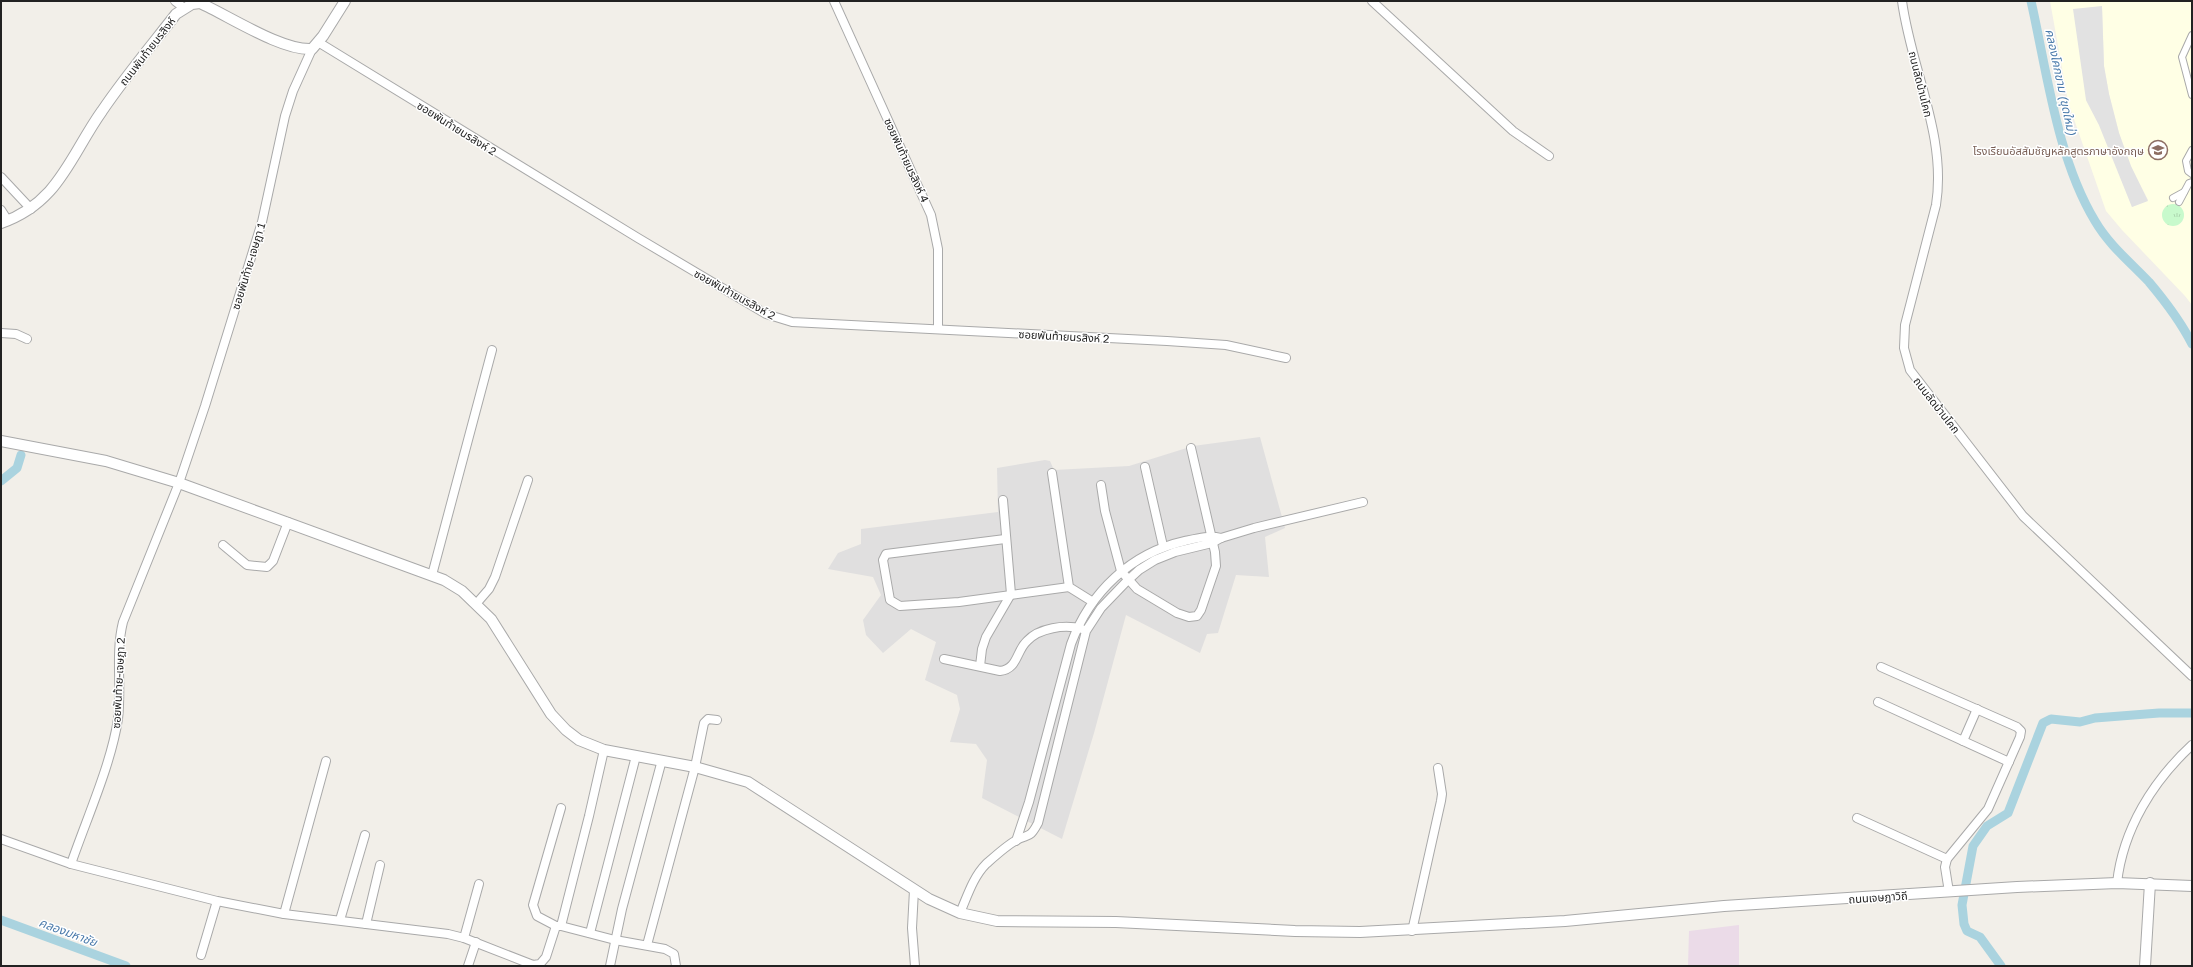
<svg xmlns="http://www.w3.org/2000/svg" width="2193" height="967" font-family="'Golos Text','Noto Sans Thai',sans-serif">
<defs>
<pattern id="park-tufts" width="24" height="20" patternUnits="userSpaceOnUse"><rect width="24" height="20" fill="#c8facc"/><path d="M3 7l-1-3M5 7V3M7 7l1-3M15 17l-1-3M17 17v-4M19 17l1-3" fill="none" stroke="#acd6af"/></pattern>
</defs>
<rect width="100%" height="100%" fill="#f2efe9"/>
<path fill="#e0dfdf" d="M1260 437 1285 528 1265 537 1269 577 1236 575 1218 633 1207 634 1200 653 1126 615 1094 733 1062 839 982 798 987 760 976 744 950 742 960 709 957 695 925 680 936 642 911 629 883 653 866 635 863 620 881 595 873 577 828 569 838 553 861 544V529L998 512 997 468 1045 460 1050 461 1054 470 1129 466 1193 446Z"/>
<path fill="#ebdbe8" d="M1739 925V966H1688L1689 931Z"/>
<path fill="#ffffe5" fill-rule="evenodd" d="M2050 1H2192V305L2185 296 2122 230 2106 211 2068 102ZM2102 6 2104 66 2109 94 2119 133 2131 167 2148 200 2132 207 2099 125 2086 100ZM2172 204 2179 205 2184 215 2182 222 2175 225Z"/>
<circle fill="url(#park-tufts)" cx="2173" cy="215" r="11"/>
<path fill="#e2e2e2" d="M2102 6 2104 66 2109 94 2119 133 2131 166 2148 201 2132 207 2099 125 2086 100 2073 9Z"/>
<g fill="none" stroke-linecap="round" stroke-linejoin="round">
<g stroke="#aad3df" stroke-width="9">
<path d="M2031 1C2047 72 2057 158 2095 221 2109 245 2130 262 2149 282 2165 301 2181 322 2192 344"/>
<path d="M1 481 17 468 21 455"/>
<path d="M1 920 126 966"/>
<path d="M2001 966 1980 937 1967 931 1964 924 1962 905 1973 846 1987 826 2008 813 2043 723 2051 719 2080 722 2095 718 2159 713H2192"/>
</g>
<defs>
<g id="pedestrian">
<path d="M2192 35 2182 57 2192 95"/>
<path d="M2192 150 2186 161 2188 171 2192 174"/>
<path d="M2173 198 2184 192"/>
<path d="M2179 202 2189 183 2192 182"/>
</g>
<g id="minor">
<path d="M175 1 184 8"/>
<path d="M834 1 931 215 938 249V328"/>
<path d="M1372 1 1513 131 1549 156"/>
<path d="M1902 1C1911 69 1947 136 1936 205L1905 325 1904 348 1910 370 2023 516 2192 676"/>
<path d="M318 42 638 238 766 314 792 322 1167 341 1226 345 1286 358"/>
<path d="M1 177 31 209"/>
<path d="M1 210 8 221"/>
<path d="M1 333 16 334 27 339"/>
<path d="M1145 467 1163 546"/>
<path d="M1052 473 1069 587 1093 602"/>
<path d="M1101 485 1105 511 1121 571 1137 589 1177 613 1189 617 1197 616 1201 610 1216 566 1215 552 1191 448"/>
<path d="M1005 539 886 554 883 560 890 600 900 606 959 602 1069 587"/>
<path d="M223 545 247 565 267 567 273 561 288 522"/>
<path d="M432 575 492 350"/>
<path d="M476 604 489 589 495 577 528 480"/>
<path d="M944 659 1000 671C1018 669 1016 651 1027 641 1039 628 1065 624 1082 629"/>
<path d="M980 666 982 649 986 637 1011 594 1003 500"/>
<path d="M1881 667 2017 727 2021 731 2020 737 1988 809 1947 859 1945 867 1949 892"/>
<path d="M1878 702 2009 762"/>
<path d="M1963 741 1977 709"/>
<path d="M561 808 533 905 537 916 556 926H561L615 940 665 949 674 954 676 966"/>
<path d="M1857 818 1947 859"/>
<path d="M1 839 71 864 217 901 284 914 448 934 464 938 533 965 540 964 546 957 556 926"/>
<path d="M1016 841 1029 802 1071 644C1090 592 1131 553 1185 541 1198 538 1209 535 1221 538"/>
<path d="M71 864C86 820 111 765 118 719 122 687 115 654 123 622L179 483 205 406 262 222 285 116 293 91 312 49"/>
<path d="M2117 883C2123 829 2153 781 2192 745"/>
<path d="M914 890 912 928 915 966"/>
<path d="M960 913C967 897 973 877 986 864 994 857 1006 846 1015 841 1029 833 1029 840 1038 823L1086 631 1101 608 1126 582 1139 570 1155 560 1175 552 1212 543 1221 538 1254 528 1363 502"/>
<path d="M284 914 326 761"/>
<path d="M340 920 365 835"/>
<path d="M366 924 380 865"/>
<path d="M561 926 589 816 604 750"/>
<path d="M1412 931 1441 801 1442 794 1438 768"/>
<path d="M590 933 636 756"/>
<path d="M464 938 479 884"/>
<path d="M647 945 695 767 704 723 708 719 717 720"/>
<path d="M201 955 217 901"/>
<path d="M468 966 476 942"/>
<path d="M610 966 622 909 662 760"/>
</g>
<g id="tertiary">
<path d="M1 223C59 203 70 156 102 111 125 77 151 46 176 14L192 4 200 3C229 16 282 51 312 49L323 36 345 1"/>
<path d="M1 441 106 461 179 483 444 580 462 591 491 619 551 714 566 730 579 740 604 750 695 767 748 782 929 899 960 913 997 921 1116 922 1295 931 1360 932 1565 921 1724 906 2017 887 2117 883 2192 886"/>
<path d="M2145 966 2150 883"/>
</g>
</defs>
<use href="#pedestrian" stroke="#a9a9a9" stroke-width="8"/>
<use href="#minor" stroke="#a9a9a9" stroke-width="10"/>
<use href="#tertiary" stroke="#a9a9a9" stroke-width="12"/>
<use href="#pedestrian" stroke="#fff" stroke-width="6"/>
<use href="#minor" stroke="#fff" stroke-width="8"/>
<use href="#tertiary" stroke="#fff" stroke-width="10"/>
</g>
<defs>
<symbol id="school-ring" viewBox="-11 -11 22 22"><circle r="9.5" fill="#fff" stroke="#8d6e63" stroke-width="1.5"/><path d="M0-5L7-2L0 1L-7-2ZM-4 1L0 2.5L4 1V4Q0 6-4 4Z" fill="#8d6e63"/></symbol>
</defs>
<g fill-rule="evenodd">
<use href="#school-ring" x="2147" y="139" width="22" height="22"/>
</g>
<g text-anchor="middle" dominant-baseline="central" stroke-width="3" stroke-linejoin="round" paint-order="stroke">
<g font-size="11" fill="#222" stroke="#fff">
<text transform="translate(147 51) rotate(-52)">ถนนพันท้ายนรสิงห์</text>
<text transform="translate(1921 84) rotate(76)">ถนนลัดบ้านโคก</text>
<text transform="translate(457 128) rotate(32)">ซอยพันท้ายนรสิงห์ 2</text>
<text transform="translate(907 160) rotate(65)">ซอยพันท้ายนรสิงห์ 4</text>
<text transform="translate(248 266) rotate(-73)">ซอยพันท้าย-เจษฎา 1</text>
<text transform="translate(735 294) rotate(29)">ซอยพันท้ายนรสิงห์ 2</text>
<text transform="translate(1064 336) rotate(3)">ซอยพันท้ายนรสิงห์ 2</text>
<text transform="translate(1937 405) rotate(52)">ถนนลัดบ้านโคก</text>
<text transform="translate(118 683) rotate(-87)">ซอยพันท้าย-เจษฎา 2</text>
<text transform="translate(1878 897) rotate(-4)">ถนนเจษฎาวิถี</text>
</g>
<g font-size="11" fill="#785e54" stroke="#fff" text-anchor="end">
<text x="2144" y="150">โรงเรียนอัสสัมชัญหลักสูตรภาษาอังกฤษ</text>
</g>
<g font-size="12" font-style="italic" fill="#4a7aab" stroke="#fff">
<text transform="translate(2061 82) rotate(78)">คลองโคกขาม (ขุดใหม่)</text>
<text transform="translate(68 932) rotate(20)">คลองมหาชัย</text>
</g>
</g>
<rect width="2193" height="967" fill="none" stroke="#222222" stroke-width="4"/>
</svg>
